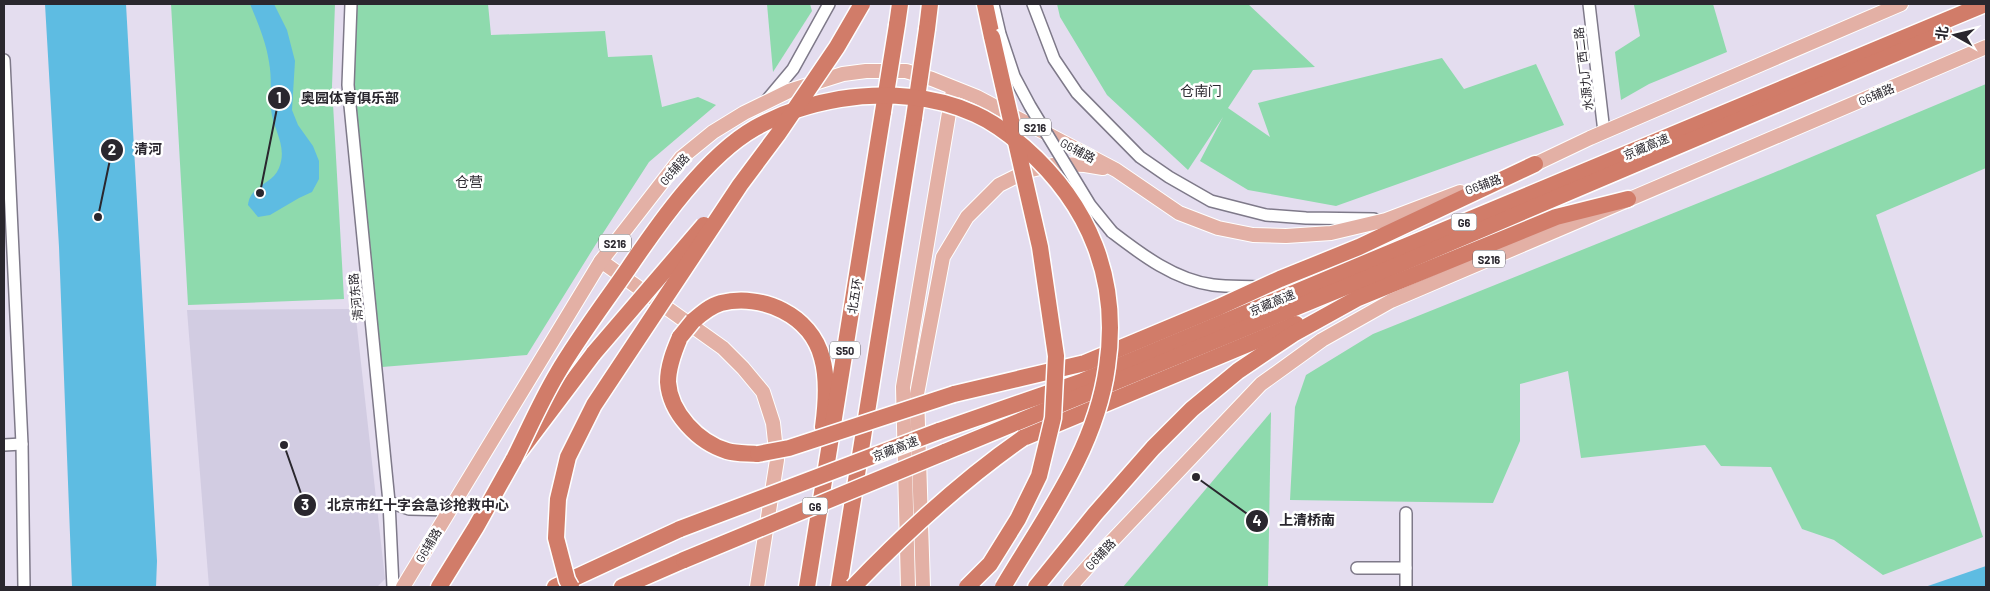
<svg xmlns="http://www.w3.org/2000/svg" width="1990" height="591" font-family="Barlow,'Noto Sans SC',sans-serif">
<rect width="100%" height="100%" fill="#e4ddef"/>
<path fill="#d2cce2" d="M355 309 385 579 377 587H209L187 310Z"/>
<g fill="#8edaad">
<path d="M171 4H335L332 86 344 299 188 305Z"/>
<path d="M355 4H488L491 35 605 31 608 57 652 55 662 107 698 97 716 105 649 162 596 244 527 355 382 367 355 92Z"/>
<path d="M767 4H810L812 11 773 72Z"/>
<path d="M1057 4H1248L1315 67 1253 70 1228 108 1270 137 1258 103 1442 58 1464 89 1536 64 1564 125 1336 206 1248 190 1200 161 1223 117 1188 170 1107 95 1060 17Z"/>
<path d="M1638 4H1713L1727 52 1649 84 1621 100 1615 52 1640 36 1634 5Z"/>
<path d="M1986 84V168L1876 215 1983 537 1883 575 1834 540 1802 529 1771 467 1721 466 1705 445 1581 458 1568 371 1520 384V441L1493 503 1290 500 1295 407 1306 375 1373 334 1773 173Z"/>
<path d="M1271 412 1268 587H1123Z"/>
</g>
<g fill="#5ebce2">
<path d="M45 4H126L157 561 156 587H72L59 247Z"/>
<path d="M250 4H274L287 30 295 61 292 110 298 125 313 146 319 161V179L312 192 299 198 270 215 258 217 248 205C250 185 272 185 279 168 288 146 273 130 271 109 270 93 272 78 269 62 266 42 258 23 250 4Z"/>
<path d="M1986 566V587H1925Z"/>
</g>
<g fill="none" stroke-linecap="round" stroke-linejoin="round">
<defs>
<g id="minor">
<path d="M351 4 348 85 389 502 393 587"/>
<path d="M993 4 1000 34"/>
<path d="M1033 4 1054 59 1077 93 1140 157 1169 177 1211 201 1266 215 1306 218 1374 219"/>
<path d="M1589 4 1604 132"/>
<path d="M4 60 22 444 24 587"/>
<path d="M767 100 793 69 829 4"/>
<path d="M1112 232C1142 255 1175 280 1213 285 1229 287 1245 286 1260 287"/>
<path d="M4 445 22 444"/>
<path d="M389 502 409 509 450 510"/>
<path d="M1357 568H1406"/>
<path d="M1406 587V513"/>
</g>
<g id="major">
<path d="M1527 168 1590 138 1901 4"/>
<path d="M601 261 723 348 743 368 763 392 773 423 777 460 757 587"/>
<path d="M403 587 601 261 681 158 713 132 744 113 789 91 843 74 866 71H906L932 79 977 97 1116 170 1179 213 1218 228 1253 235 1286 236 1331 233 1386 220 1460 192"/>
<path d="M908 587 903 387 952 95"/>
<path d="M923 587 917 394 943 257 967 217 999 185 1027 171 1057 164 1085 165 1103 168"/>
<path d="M1070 587 1093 561 1261 384 1322 340 1391 301 1986 47"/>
</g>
<g id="highway">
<path d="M985 4 992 37"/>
<path d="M897 25 900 4"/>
<path d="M927 29 930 4"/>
<path d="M693 321C701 314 710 306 721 303 762 293 811 315 822 358 828 379 826 405 823 427"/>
<path d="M680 337C674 351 668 366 668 382 670 413 698 442 727 451 736 454 748 453 758 454"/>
<path d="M954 394 1085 363 1219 307 1280 279 1359 247 1535 164"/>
<path d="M939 431 1083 381 1985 4"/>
<path d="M1023 438 1296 324"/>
<path d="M945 452 1372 276 1944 33"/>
<path d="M439 587 476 527 514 459 594 353"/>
<path d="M555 587 680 529"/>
<path d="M622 587 684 560"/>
<path d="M807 587 883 112"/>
<path d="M839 587 914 118"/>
<path d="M1036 587 1095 514 1153 448 1192 409 1238 371 1293 334 1358 298 1556 217 1628 199"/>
</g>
</defs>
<use href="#minor" stroke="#7e7989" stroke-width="14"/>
<use href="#major" stroke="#fff" stroke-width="16"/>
<use href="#highway" stroke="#fff" stroke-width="19"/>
<use href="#minor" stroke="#fff" stroke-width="11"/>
<use href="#major" stroke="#e3b0a5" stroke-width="14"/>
<use href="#highway" stroke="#d17c69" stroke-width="16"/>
<defs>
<path id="minor-bridge" d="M1000 34 1014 76 1030 106 1090 205 1112 232"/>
<g id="highway-bridge">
<path d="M883 112 897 25"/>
<path d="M914 118 927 29"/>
<path d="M680 337 693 321"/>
<path d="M594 353 704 225"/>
<path d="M758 454 789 448 954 394"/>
<path d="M514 459C528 431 541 401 557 374 578 338 604 304 628 269 659 223 706 156 755 128 781 113 811 104 840 99 884 92 934 95 975 114 993 122 1010 135 1024 147 1090 205 1120 280 1107 367 1096 449 1044 518 1003 587"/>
<path d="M680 529 939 431"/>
<path d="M684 560 945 452"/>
<path d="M571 587 567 580 556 538 558 499 568 457 594 405 740 185 778 134 837 47 862 4"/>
<path d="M853 587C906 532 961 481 1023 438"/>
<path d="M967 587 990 564 1018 519 1039 476 1053 418 1056 356 1040 247 992 37"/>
</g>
</defs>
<use href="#minor-bridge" stroke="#7e7989" stroke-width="14" stroke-linecap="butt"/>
<use href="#highway-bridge" stroke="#fff" stroke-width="19" stroke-linecap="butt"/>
<use href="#minor-bridge" stroke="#fff" stroke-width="11"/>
<use href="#highway-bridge" stroke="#d17c69" stroke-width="16"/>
</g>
<g text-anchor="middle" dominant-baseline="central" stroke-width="5" stroke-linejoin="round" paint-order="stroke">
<g fill="#fff" stroke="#6a686d" stroke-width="1">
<rect x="1019" y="118.5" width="32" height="17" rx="4"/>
<rect x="1451.5" y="213.5" width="25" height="17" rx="4"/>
<rect x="599" y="234.5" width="32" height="17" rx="4"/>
<rect x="1473" y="250.5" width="32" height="17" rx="4"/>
<rect x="830" y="341.5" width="30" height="17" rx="4"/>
<rect x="802.5" y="497.5" width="25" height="17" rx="4"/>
</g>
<g font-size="11" font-weight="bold" fill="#2a272e">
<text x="1035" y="127">S216</text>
<text x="1464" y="222">G6</text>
<text x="615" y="243">S216</text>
<text x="1489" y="259">S216</text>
<text x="845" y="350">S50</text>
<text x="815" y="506">G6</text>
</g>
<g font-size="12" fill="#2a272e" stroke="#fff">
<text transform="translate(1583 69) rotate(-97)">水源九厂西二路</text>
<text transform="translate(1876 94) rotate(-23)">G6辅路</text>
<text transform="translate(1646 146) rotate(-23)">京藏高速</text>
<text transform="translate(1078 150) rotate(28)">G6辅路</text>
<text transform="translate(674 169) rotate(-49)">G6辅路</text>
<text transform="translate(1483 184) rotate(-20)">G6辅路</text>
<text transform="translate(854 296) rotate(-81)">北五环</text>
<text transform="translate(355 297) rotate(-96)">清河东路</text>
<text transform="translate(1272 302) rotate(-23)">京藏高速</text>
<text transform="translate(895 448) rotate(-21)">京藏高速</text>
<text transform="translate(428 545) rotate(-59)">G6辅路</text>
<text transform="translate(1100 554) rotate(-47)">G6辅路</text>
</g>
<g font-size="14" fill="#2a272e" stroke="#fff">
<text x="1201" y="90">仓南门</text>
<text x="469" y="181">仓营</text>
</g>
</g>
<path fill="none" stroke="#2a272e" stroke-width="2" d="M260 193L279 98M98 217L112 150M284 445L305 505M1196 477L1257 521"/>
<g fill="#2a272e" stroke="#fff" stroke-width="2">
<circle cx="260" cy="193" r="5"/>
<circle cx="98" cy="217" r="5"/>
<circle cx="284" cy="445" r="5"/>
<circle cx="1196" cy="477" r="5"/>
<circle cx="279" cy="98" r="12"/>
<circle cx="112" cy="150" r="12"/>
<circle cx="305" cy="505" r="12"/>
<circle cx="1257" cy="521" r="12"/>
</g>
<g font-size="15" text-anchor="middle" font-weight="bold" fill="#fff">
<text x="279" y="103">1</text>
<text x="112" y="155">2</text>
<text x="305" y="510">3</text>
<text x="1257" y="526">4</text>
</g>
<g font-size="14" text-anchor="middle" font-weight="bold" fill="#2a272e" stroke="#fff" stroke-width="5" stroke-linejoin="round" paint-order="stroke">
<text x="350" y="103">奥园体育俱乐部</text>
<text x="148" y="154">清河</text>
<text x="418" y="510">北京市红十字会急诊抢救中心</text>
<text x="1307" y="525">上清桥南</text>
</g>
<rect width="1990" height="591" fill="none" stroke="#2a272e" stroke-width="10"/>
<g transform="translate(1955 35) rotate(278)" stroke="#ffffff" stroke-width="4" paint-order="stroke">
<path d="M0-4L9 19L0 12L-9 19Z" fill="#2a272e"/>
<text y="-8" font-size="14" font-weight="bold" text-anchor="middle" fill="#2a272e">北</text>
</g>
</svg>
